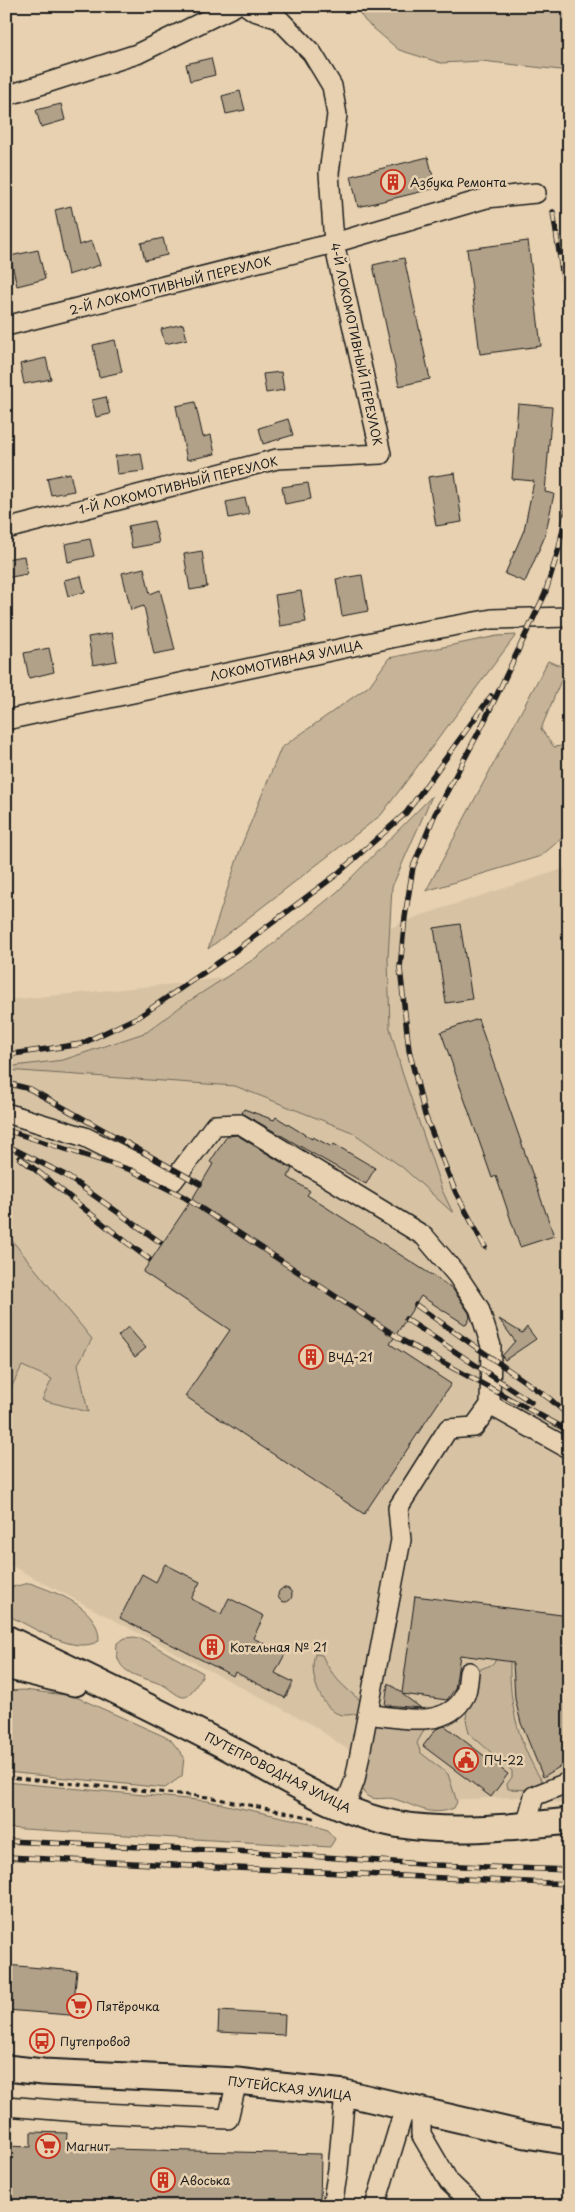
<svg xmlns="http://www.w3.org/2000/svg" width="575" height="2212" font-family="'Playpen Sans',sans-serif">
<rect width="100%" height="100%" fill="#e7d1b0"/>
<filter id="ink" filterUnits="userSpaceOnUse"><feTurbulence type="fractalNoise" baseFrequency=".02" numOctaves="2"/><feDisplacementMap in="SourceGraphic" scale="10" xChannelSelector="R" yChannelSelector="G"/><feConvolveMatrix kernelMatrix="1 2 1 2 8 2 1 2 1" color-interpolation-filters="sRGB"/></filter>
<g filter="url(#ink)">
<path fill="#d7c3a4" d="M569 867V1808L543 1796 422 1801 311 1724 6 1563V1000L184 983 296 967 419 916Z"/>
<g fill="#c6b398" stroke="#71685a">
<path d="M355 6H569V71L482 61 441 63 399 50 365 21Z"/>
<path d="M516 635 381 815 208 949 242 844 281 748 369 686 389 658 497 636Z"/>
<path d="M548 661 566 668 541 729 554 747 569 745V832L541 856 426 891Z"/>
<path d="M432 796 392 887 388 958 390 1028 402 1072 442 1190 453 1213 402 1167 352 1132 235 1086 6 1070V1067L63 1060 147 1032 180 1007 257 957 337 892Z"/>
<path d="M6 1233 92 1339 78 1364 88 1412 42 1400 52 1379 22 1366 9 1392 6 1391Z"/>
<path d="M30 1583C57 1593 100 1607 99 1641 74 1655 37 1629 13 1618L6 1610V1591L12 1587Z"/>
<path d="M134 1637 142 1639 203 1673C202 1678 190 1696 185 1697 179 1698 170 1689 165 1686 142 1675 113 1677 117 1643L125 1638Z"/>
<path d="M315 1654 322 1655C331 1676 344 1687 361 1701L359 1713C351 1715 340 1717 333 1711 318 1700 309 1672 315 1654Z"/>
<path d="M507 1657 510 1662C509 1706 519 1747 544 1784L532 1790 508 1789 507 1784 512 1777V1771L469 1733 466 1719 467 1708 478 1670 491 1665 497 1659Z"/>
<path d="M24 1690 74 1696 170 1739 184 1757 182 1776 165 1788 6 1772V1691Z"/>
<path d="M374 1722 419 1726 424 1730 417 1743 421 1753 448 1774 457 1802 454 1808C430 1818 416 1805 394 1799 386 1796 367 1804 363 1790 359 1773 370 1740 374 1722Z"/>
<path d="M6 1782 208 1801 310 1823 327 1830 335 1839 330 1847 6 1828Z"/>
</g>
<g fill="#b1a189" stroke="#1c1c1c">
<path d="M211 58 215 75 190 81 186 64Z"/>
<path d="M240 91 245 110 226 114 222 96Z"/>
<path d="M61 104 65 120 41 127 36 110Z"/>
<path d="M428 157 436 188 358 207 351 176Z"/>
<path d="M71 206 79 245 92 241 100 265 68 275 55 210Z"/>
<path d="M163 238 167 255 145 260 141 243Z"/>
<path d="M528 241 541 346 480 354 467 249Z"/>
<path d="M38 250 45 279 17 286 10 256Z"/>
<path d="M404 258 430 379 399 386 373 265Z"/>
<path d="M183 324 187 339 165 344 161 329Z"/>
<path d="M115 340 122 372 99 377 93 345Z"/>
<path d="M46 358 51 379 24 384 20 364Z"/>
<path d="M281 372 284 390 266 393 263 374Z"/>
<path d="M106 397 110 414 96 417 92 400Z"/>
<path d="M195 402 203 437 211 435 215 454 187 460 176 406Z"/>
<path d="M518 404 552 407 545 492 554 494 545 536 525 582 505 574 524 530 534 481 512 479Z"/>
<path d="M288 419 293 435 263 444 259 428Z"/>
<path d="M141 453 144 471 117 474 115 456Z"/>
<path d="M70 473 74 491 51 495 47 478Z"/>
<path d="M455 473 462 522 436 526 428 477Z"/>
<path d="M308 483 311 499 285 504 282 487Z"/>
<path d="M245 498 249 514 229 518 226 502Z"/>
<path d="M154 521 159 543 132 548 128 526Z"/>
<path d="M90 539 94 556 68 562 65 544Z"/>
<path d="M202 551 207 587 190 590 184 554Z"/>
<path d="M24 556 27 574 6 578V559Z"/>
<path d="M144 568 150 594 160 590 175 650 154 654 144 606 131 610 122 573Z"/>
<path d="M362 575 368 611 342 616 336 579Z"/>
<path d="M81 576 85 592 68 596 64 580Z"/>
<path d="M301 591 306 622 280 626 275 595Z"/>
<path d="M112 633 117 661 93 665 88 637Z"/>
<path d="M49 648 54 672 29 678 24 653Z"/>
<path d="M460 924 472 999 446 1003 434 928Z"/>
<path d="M478 1019 554 1236 520 1247 496 1176 492 1178 441 1032Z"/>
<path d="M244 1109 274 1120 276 1117 312 1139 313 1137 332 1147 334 1144 375 1168 366 1184 242 1113Z"/>
<path d="M237 1135 292 1169 288 1177 310 1191 307 1195 452 1288 469 1313 470 1318 466 1325 421 1296 390 1344 451 1384 364 1514 185 1396 230 1330 143 1272 194 1196 213 1164 210 1162 227 1136Z"/>
<path d="M499 1319 522 1333 527 1327 536 1339 505 1360 502 1356 515 1341Z"/>
<path d="M128 1327 146 1348 135 1357 118 1336Z"/>
<path d="M165 1564 200 1582 191 1599 221 1614 229 1598 264 1616 253 1638 285 1654 275 1673 293 1682 285 1698 235 1672 233 1676 120 1618 142 1574 156 1582Z"/>
<circle cx="285" cy="1595" r="7"/>
<path d="M415 1596 569 1616V1761L543 1777 521 1723 515 1699 513 1662 460 1655 455 1689 447 1700 402 1694 421 1708 385 1705 388 1683 402 1693Z"/>
<path d="M445 1726 508 1774 491 1797 423 1746 436 1729Z"/>
<path d="M6 1965 77 1971 74 2001 84 2002 82 2016 6 2010Z"/>
<path d="M219 2011 285 2015 284 2035 218 2032Z"/>
<path d="M31 2132 67 2133 66 2148 321 2154 320 2206 6 2205V2146L31 2147Z"/>
</g>
<g fill="none" stroke-linecap="round" stroke-linejoin="round">
<defs>
<g id="minor">
<path d="M6 96 137 54 235 6"/>
<path d="M6 326 334 243 487 198 536 193"/>
<path d="M6 529 277 459 381 454 334 243 329 173 337 115 332 86 312 53 279 19 254 11 247 6"/>
<path d="M6 720 419 632 492 619 569 617"/>
<path d="M6 1113 85 1137 173 1181 215 1125 240 1124 424 1236 457 1275 479 1308 491 1346 490 1405 474 1427 448 1429 398 1508 401 1540 355 1780 344 1808"/>
<path d="M490 1405 569 1449"/>
<path d="M368 1714C399 1718 448 1730 465 1695 468 1688 468 1679 469 1672"/>
<path d="M526 1826 534 1796 569 1782"/>
<path d="M6 2106 80 2112 228 2119 237 2081"/>
<path d="M421 2111V2134L449 2182 474 2206"/>
<path d="M332 2206 338 2169 345 2093"/>
<path d="M375 2206 405 2107"/>
</g>
<g id="major">
<path d="M6 1638C80 1673 154 1709 227 1747 279 1774 337 1813 395 1824 452 1834 512 1827 569 1821"/>
<path d="M6 1666 75 1683"/>
<path d="M6 2068 43 2072 237 2081 345 2093 526 2135 569 2142"/>
</g>
</defs>
<use href="#minor" stroke="#1c1c1c" stroke-width="22"/>
<use href="#major" stroke="#1c1c1c" stroke-width="29"/>
<path stroke="#1c1c1c" stroke-width="3" stroke-dasharray="5 4" stroke-linecap="butt" d="M6 1777 208 1797 314 1818"/>
<use href="#minor" stroke="#e7d1b0" stroke-width="19"/>
<use href="#major" stroke="#e7d1b0" stroke-width="25"/>
<defs>
<g id="rail">
<path d="M553 212 569 317"/>
<path d="M6 1055 81 1044 140 1016 228 956 336 875 406 813 491 696"/>
<path d="M6 1083 30 1089 200 1184"/>
<path d="M6 1130 131 1170 184 1197 405 1342 569 1431"/>
<path d="M6 1145 65 1175 160 1242"/>
<path d="M20 1158C64 1191 105 1227 149 1259"/>
<path d="M485 1247 456 1193 425 1115 409 1050 400 968 405 917 413 867 435 814 482 726 545 594 559 548 569 499"/>
<path d="M416 1305 550 1399 569 1416"/>
<path d="M406 1319 531 1402"/>
<path d="M6 1841 254 1852 435 1865 569 1870"/>
<path d="M6 1857 569 1884"/>
</g>
</defs>
<use href="#rail" stroke="#1c1c1c" stroke-width="5.5"/>
<use href="#rail" stroke="#e7d1b0" stroke-width="4" stroke-dasharray="11" stroke-linecap="butt"/>
</g>
</g>
<defs>
<symbol id="building-ring" viewBox="-11 -11 22 22"><circle r="9.5" fill="#e7d1b0" stroke="#c8321e" stroke-width="1.5"/><path d="M-4-6H4V6H1V3H-1V6H-4ZM-2.5-4.3h1.7v1.8h-1.7ZM.8-4.3h1.7v1.8H.8ZM-2.5-1h1.7V.8h-1.7ZM.8-1h1.7V.8H.8Z" fill="#c8321e"/></symbol>
<symbol id="civic-ring" viewBox="-11 -11 22 22"><circle r="9.5" fill="#e7d1b0" stroke="#c8321e" stroke-width="1.5"/><path d="M-.6-6.5H3V-4.5H.6V-3L4-1V1h2V6H-6V1h2V-1L-.6-3ZM-1.2 2.5V6h2.4V2.5Z" fill="#c8321e"/></symbol>
<symbol id="supermarket-ring" viewBox="-11 -11 22 22"><circle r="9.5" fill="#e7d1b0" stroke="#c8321e" stroke-width="1.5"/><path d="M-6-5.5h2.5l.6 2H6L4.5 2H-2.5L-4.4-4H-6ZM-1.5 3.2a1.3 1.3 0 1 0 .1 0ZM3 3.2a1.3 1.3 0 1 0 .1 0Z" fill="#c8321e"/></symbol>
<symbol id="bus-ring" viewBox="-11 -11 22 22"><circle r="9.5" fill="#e7d1b0" stroke="#c8321e" stroke-width="1.5"/><path d="M-5-6H5V4H4V6H2V4H-2V6H-4V4H-5ZM-3.5-4V0h7V-4ZM-3.5 1.2v1.5H-2V1.2ZM2 1.2v1.5H3.5V1.2Z" fill="#c8321e"/></symbol>
</defs>
<g fill-rule="evenodd">
<use href="#building-ring" x="379" y="168" width="28" height="28"/>
<use href="#building-ring" x="297" y="1343" width="28" height="28"/>
<use href="#building-ring" x="198" y="1633" width="28" height="28"/>
<use href="#civic-ring" x="452" y="1746" width="28" height="28"/>
<use href="#supermarket-ring" x="65" y="1992" width="28" height="28"/>
<use href="#bus-ring" x="28" y="2027" width="28" height="28"/>
<use href="#supermarket-ring" x="34" y="2132" width="28" height="28"/>
<use href="#building-ring" x="149" y="2166" width="28" height="28"/>
</g>
<g text-anchor="middle" dominant-baseline="central" stroke-width="5" stroke-linejoin="round" paint-order="stroke">
<g font-size="12" fill="#1c1c1c" stroke="#e7d1b0" text-anchor="start">
<text x="410" y="182">Азбука Ремонта</text>
<text x="328" y="1357">ВЧД-21</text>
<text x="230" y="1647">Котельная № 21</text>
<text x="484" y="1760">ПЧ-22</text>
<text x="96" y="2006">Пятёрочка</text>
<text x="60" y="2041">Путепровод</text>
<text x="66" y="2146">Магнит</text>
<text x="180" y="2180">Авоська</text>
</g>
<g font-size="12" fill="#1c1c1c" stroke="#e7d1b0">
<text transform="translate(170 285) rotate(-14)">2-Й ЛОКОМОТИВНЫЙ ПЕРЕУЛОК</text>
<text transform="translate(357 344) rotate(78)">4-Й ЛОКОМОТИВНЫЙ ПЕРЕУЛОК</text>
<text transform="translate(178 485) rotate(-14)">1-Й ЛОКОМОТИВНЫЙ ПЕРЕУЛОК</text>
<text transform="translate(286 660) rotate(-12)">ЛОКОМОТИВНАЯ УЛИЦА</text>
<text transform="translate(278 1772) rotate(27)">ПУТЕПРОВОДНАЯ УЛИЦА</text>
<text transform="translate(290 2088) rotate(7)">ПУТЕЙСКАЯ УЛИЦА</text>
</g>
</g>
<rect width="575" height="2212" fill="none" stroke="#e7d1b0" stroke-width="25"/>
<rect x="12" y="12" width="550" height="2187" fill="none" stroke="#1c1c1c" stroke-width="2" filter="url(#ink)"/>
</svg>
